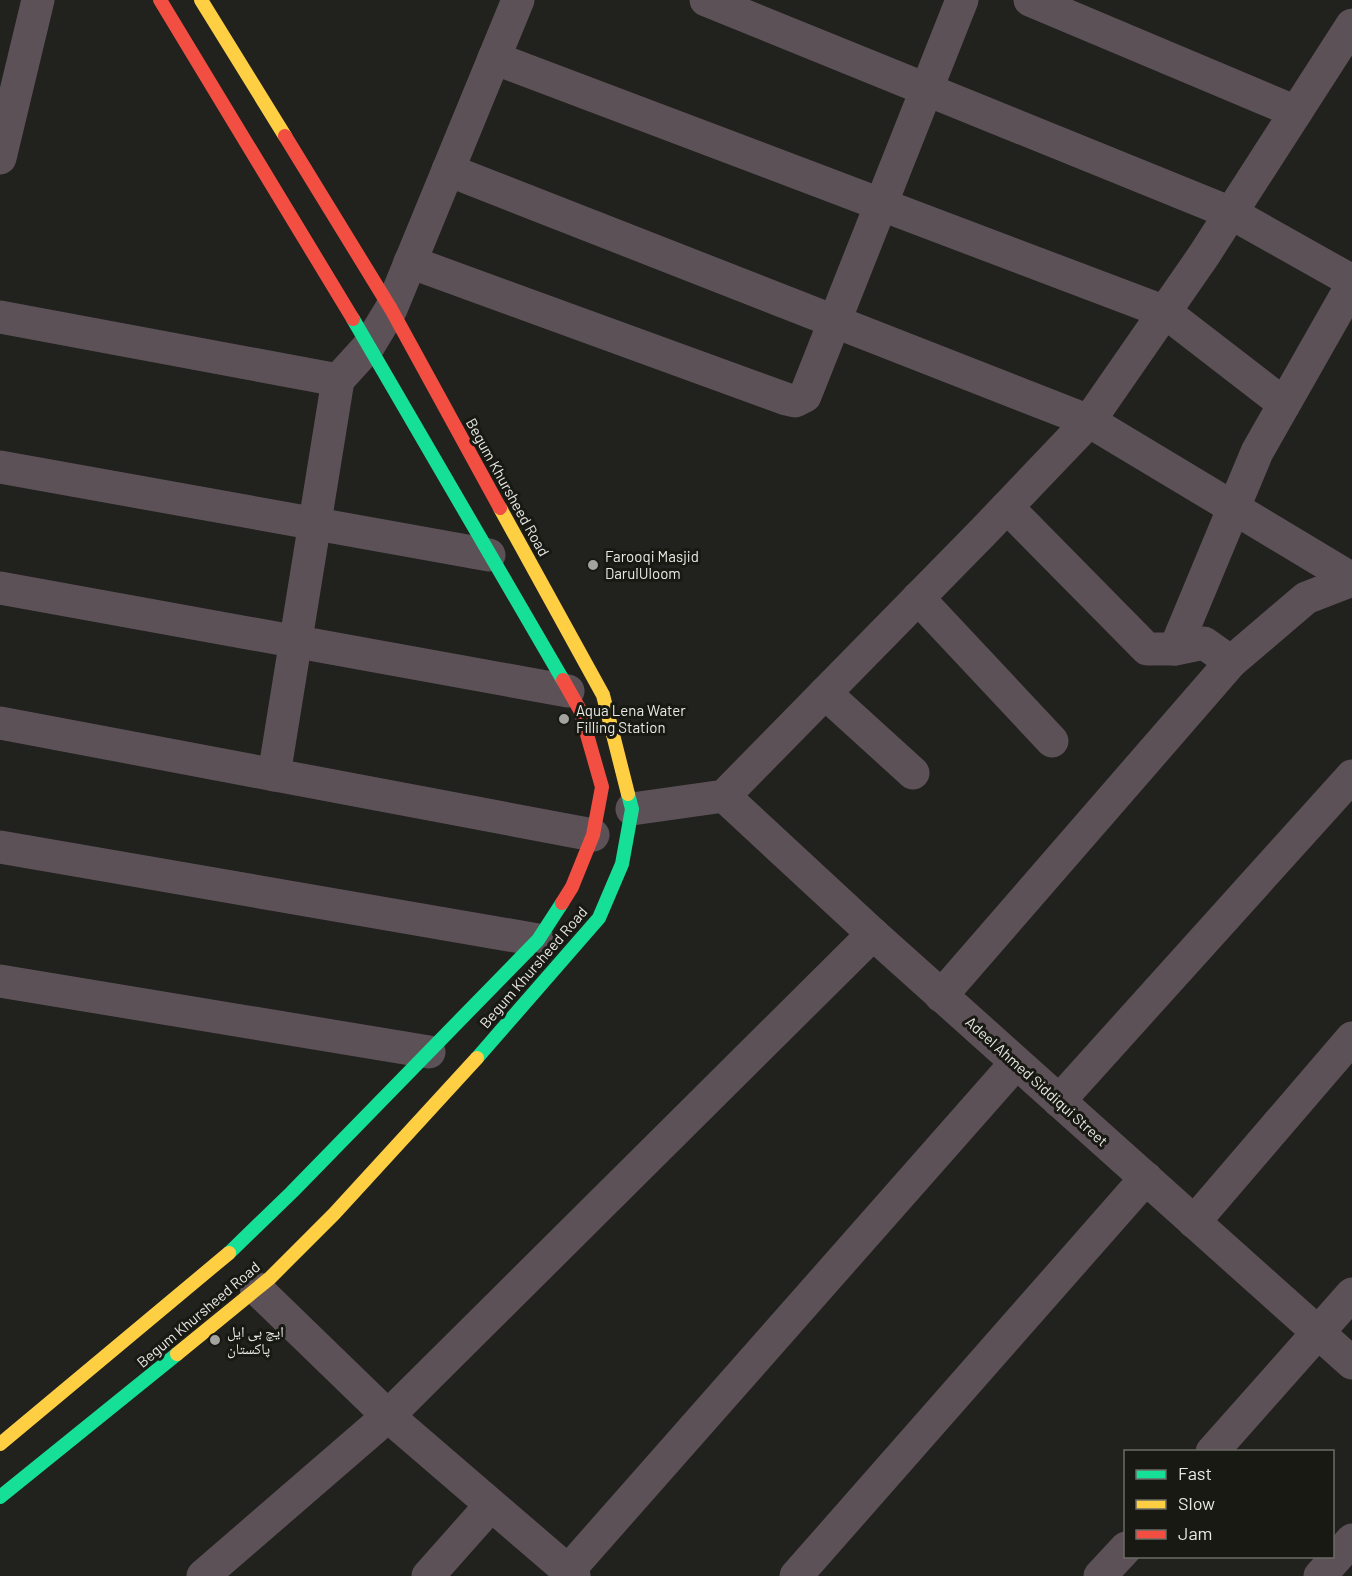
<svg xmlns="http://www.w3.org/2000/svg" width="1352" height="1576" font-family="Barlow,'Noto Naskh Arabic',sans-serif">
<rect width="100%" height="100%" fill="#21211e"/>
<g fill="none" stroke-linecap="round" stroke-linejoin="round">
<g stroke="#5d5158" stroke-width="33">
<path d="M706 0 1231 213 1352 281"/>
<path d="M1030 0 1296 112"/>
<path d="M494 58 1165 312 1284 404"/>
<path d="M0 158 38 0"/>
<path d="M448 170 1089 421 1352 579"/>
<path d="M410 262 786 399 795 401 805 396 962 0"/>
<path d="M0 317 338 380"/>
<path d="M0 467 489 555"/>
<path d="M1007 507 1147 649H1175L1204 643 1231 662"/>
<path d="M0 588 568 691"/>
<path d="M918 598 1052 741"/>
<path d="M1175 649 1257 452 1352 285"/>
<path d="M825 693 913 773"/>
<path d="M0 723 593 835"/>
<path d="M274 775 338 380 368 347 391 309 518 0"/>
<path d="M724 796 873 934 1352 1363"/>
<path d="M632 809 724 796 984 531 1089 421 1204 255 1352 25"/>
<path d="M0 847 538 940"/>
<path d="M0 981 429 1052"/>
<path d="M941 996 1231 662 1306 598 1352 580"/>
<path d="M1059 1101 1352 776"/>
<path d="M1194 1222 1352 1038"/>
<path d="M256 1288 388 1416 574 1576"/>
<path d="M1212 1452 1352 1294"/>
<path d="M568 1571 1016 1063"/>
<path d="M203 1576 388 1416 873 934"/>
<path d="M428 1576 491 1505"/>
<path d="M796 1576 1146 1178"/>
<path d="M1100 1576 1126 1548"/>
<path d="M1320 1576 1352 1540"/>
</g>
<g stroke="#16e098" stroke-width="14">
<path d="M353 319 563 680"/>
<path d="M477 1058 599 918 622 864 632 809 628 794"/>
<path d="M229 1253 292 1192 538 940 562 903"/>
<path d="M0 1497 177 1354"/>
</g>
<g stroke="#ffcf43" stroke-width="14">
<path d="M201 0 285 136"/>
<path d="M500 508 603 695 628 794"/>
<path d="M177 1354 270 1278 334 1214 477 1058"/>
<path d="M0 1444 229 1253"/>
</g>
<g stroke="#f24e42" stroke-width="14">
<path d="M160 0 353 319"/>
<path d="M285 136 391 309 500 508"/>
<path d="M562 903 572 887 593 835 602 787 580 710 563 680"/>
</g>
</g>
<g fill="#a3a39f" stroke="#191913" stroke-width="2">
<circle cx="593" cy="565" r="6"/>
<circle cx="564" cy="719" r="6"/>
<circle cx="215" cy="1340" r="6"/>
</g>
<g text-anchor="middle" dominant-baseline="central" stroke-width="6" stroke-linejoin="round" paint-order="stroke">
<g font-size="15" fill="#e9e9e5" stroke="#191913">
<text transform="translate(508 487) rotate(61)">Begum Khursheed Road</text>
<text transform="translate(533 967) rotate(-49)">Begum Khursheed Road</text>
<text transform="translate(1037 1081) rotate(42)">Adeel Ahmed Siddiqui Street</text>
<text transform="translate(198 1314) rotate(-40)">Begum Khursheed Road</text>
</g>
<g font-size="15" fill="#e9e9e5" stroke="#191913" text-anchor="start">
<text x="605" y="556">Farooqi Masjid<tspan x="605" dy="17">DarulUloom</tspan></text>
<text x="576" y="710">Aqua Lena Water<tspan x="576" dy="17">Filling Station</tspan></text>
<text x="227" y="1331">ایچ بی ایل<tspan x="227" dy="17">پاکستان</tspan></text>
</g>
</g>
<rect x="1124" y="1450" width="210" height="108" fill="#191913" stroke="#6c6c67" stroke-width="1.5"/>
<rect x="1136" y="1470" width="30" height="9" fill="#16e098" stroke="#6c6c67" stroke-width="1.5"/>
<text x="1178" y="1480" font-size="18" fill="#e9e9e5">Fast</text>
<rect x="1136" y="1500" width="30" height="9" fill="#ffcf43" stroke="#6c6c67" stroke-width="1.5"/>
<text x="1178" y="1510" font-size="18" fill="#e9e9e5">Slow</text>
<rect x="1136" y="1530" width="30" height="9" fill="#f24e42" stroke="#6c6c67" stroke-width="1.5"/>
<text x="1178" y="1540" font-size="18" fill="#e9e9e5">Jam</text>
</svg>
